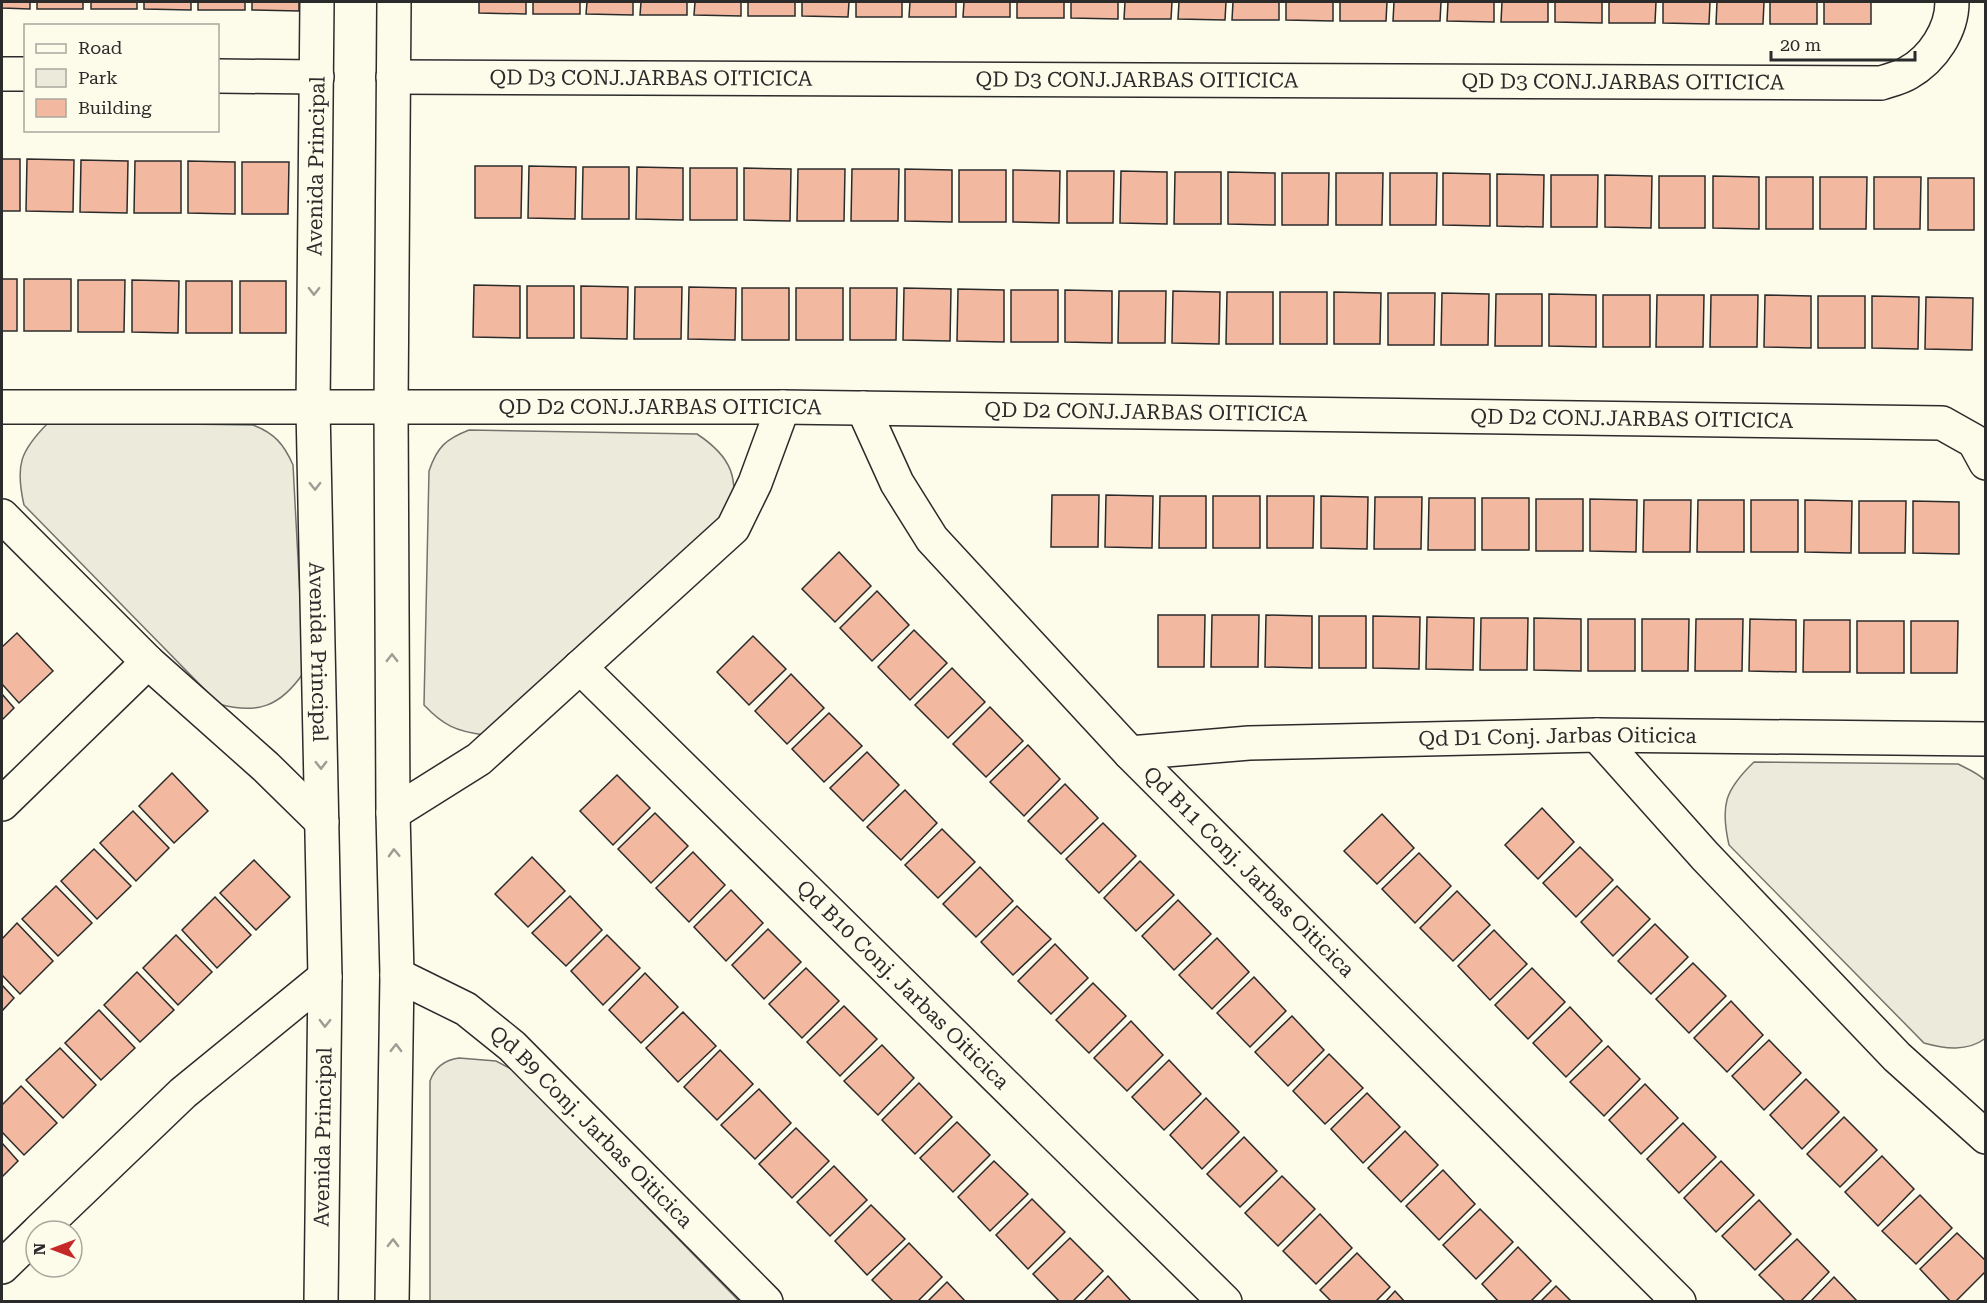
<svg xmlns="http://www.w3.org/2000/svg" width="1987" height="1303" font-family="'Roboto Serif',serif">
<rect width="100%" height="100%" fill="#fdfbea"/>
<g fill="#ecebdb" stroke="#74746e" stroke-width="1.5">
<path d="M49 422 253 425C274 433 284 444 293 465L304 672C281 706 258 715 219 704L24 505C15 465 20 451 49 422Z"/>
<path d="M469 430 697 434C732 457 740 479 730 519L484 735C456 731 444 726 424 705L429 471C437 447 446 439 469 430Z"/>
<path d="M1754 762 1958 764C1968 769 1978 773 1986 781V1038C1967 1052 1945 1049 1924 1043L1729 845C1720 805 1725 790 1754 762Z"/>
<path d="M459 1058 496 1061 513 1070 739 1301 430 1302V1081C435 1067 444 1060 459 1058Z"/>
</g>
<g fill="#f2b8a0" stroke="#2b2b2b" stroke-width="1.5">
<path d="M2 2H30V9L2 8Z"/>
<rect x="37" y="2" width="46" height="7"/>
<rect x="91" y="2" width="46" height="7"/>
<path d="M144 2H191V10L144 9Z"/>
<rect x="198" y="2" width="47" height="8"/>
<path d="M252 2H299V11L252 10Z"/>
<path d="M479 2H526V14L479 13Z"/>
<rect x="533" y="2" width="47" height="12"/>
<path d="M587 2H633V15L586 14Z"/>
<path d="M641 2H687V15H640Z"/>
<path d="M695 2H741V16L694 15Z"/>
<rect x="748" y="2" width="47" height="14"/>
<path d="M802 2H849L848 17 802 16Z"/>
<rect x="856" y="2" width="46" height="15"/>
<path d="M910 2H956V17H909Z"/>
<path d="M964 2H1010V17H963Z"/>
<rect x="1017" y="2" width="47" height="16"/>
<path d="M1071 2H1118V19L1071 18Z"/>
<path d="M1125 2H1172L1171 19H1124Z"/>
<path d="M1179 2H1226L1225 20 1178 19Z"/>
<path d="M1233 2H1279V20H1232Z"/>
<path d="M1286 2H1333V21L1286 20Z"/>
<path d="M1340 2H1387L1386 21H1340Z"/>
<path d="M1394 2H1441L1440 21H1393Z"/>
<path d="M1448 2H1494V22L1447 21Z"/>
<path d="M1502 2H1548V22H1501Z"/>
<path d="M1555 2H1602V23L1555 22Z"/>
<path d="M1609 2H1656L1655 23H1609Z"/>
<path d="M1663 2H1710L1709 24 1663 23Z"/>
<path d="M1717 2H1764L1763 24H1716Z"/>
<rect x="1770" y="2" width="47" height="22"/>
<rect x="1824" y="2" width="47" height="22"/>
<rect x="2" y="159" width="18" height="52"/>
<path d="M27 159 74 160 73 212 26 211Z"/>
<path d="M81 160 128 161 127 213 80 212Z"/>
<path d="M135 161H181V213H134Z"/>
<path d="M188 161 235 162V214L188 213Z"/>
<path d="M242 162H289L288 214H242Z"/>
<path d="M475 166H522L521 218H475Z"/>
<path d="M529 166 576 167 575 219 528 218Z"/>
<path d="M583 167H629V219H582Z"/>
<path d="M637 167 683 168V220L636 219Z"/>
<rect x="690" y="168" width="47" height="52"/>
<path d="M744 168 791 169 790 221 744 220Z"/>
<path d="M798 169H845L844 221H797Z"/>
<path d="M852 169H899L898 221H851Z"/>
<path d="M905 169 952 170V222L905 221Z"/>
<rect x="959" y="170" width="47" height="52"/>
<path d="M1013 170 1060 171 1059 223 1013 222Z"/>
<path d="M1067 171H1114L1113 223H1067Z"/>
<path d="M1121 171 1167 172V224L1120 223Z"/>
<path d="M1175 172H1221V224H1174Z"/>
<path d="M1228 172 1275 173V225L1228 224Z"/>
<path d="M1282 173H1329L1328 225H1282Z"/>
<path d="M1336 173H1383L1382 225H1336Z"/>
<path d="M1390 173H1437L1436 225H1390Z"/>
<path d="M1443 173 1490 174V226L1443 225Z"/>
<path d="M1497 174 1544 175 1543 227 1497 226Z"/>
<path d="M1551 175H1598L1597 227H1551Z"/>
<path d="M1605 175 1652 176 1651 228 1605 227Z"/>
<rect x="1659" y="176" width="46" height="52"/>
<path d="M1713 176 1759 177V229L1713 228Z"/>
<rect x="1766" y="177" width="47" height="52"/>
<path d="M1820 177H1867L1866 229H1820Z"/>
<path d="M1874 177H1921L1920 229H1874Z"/>
<rect x="1928" y="178" width="46" height="52"/>
<rect x="2" y="279" width="15" height="52"/>
<rect x="24" y="279" width="47" height="52"/>
<path d="M78 280H125L124 332H78Z"/>
<path d="M132 280 179 281 178 333 132 332Z"/>
<rect x="186" y="281" width="46" height="52"/>
<rect x="240" y="281" width="46" height="52"/>
<path d="M474 285 520 286V338L473 337Z"/>
<rect x="527" y="286" width="47" height="52"/>
<path d="M581 286 628 287 627 339 581 338Z"/>
<path d="M635 287H682L681 339H634Z"/>
<path d="M689 287 736 288 735 340 688 339Z"/>
<rect x="742" y="288" width="47" height="52"/>
<rect x="796" y="288" width="47" height="52"/>
<path d="M850 288H897L896 340H850Z"/>
<path d="M904 288 951 289 950 341 903 340Z"/>
<path d="M958 289 1004 290V342L957 341Z"/>
<rect x="1011" y="290" width="47" height="52"/>
<path d="M1065 290 1112 291V343L1065 342Z"/>
<path d="M1119 291H1166L1165 343H1118Z"/>
<path d="M1173 291 1220 292 1219 344 1172 343Z"/>
<path d="M1227 292H1273V344H1226Z"/>
<rect x="1280" y="292" width="47" height="52"/>
<path d="M1334 292 1381 293 1380 344H1334Z"/>
<path d="M1388 293H1435L1434 345H1388Z"/>
<path d="M1442 293 1489 294 1488 345H1441Z"/>
<path d="M1496 294H1542V346H1495Z"/>
<path d="M1549 294 1596 295V347L1549 346Z"/>
<rect x="1603" y="295" width="47" height="52"/>
<path d="M1657 295H1704L1703 347H1656Z"/>
<path d="M1711 295H1758L1757 347H1710Z"/>
<path d="M1765 295 1811 296V348L1764 347Z"/>
<rect x="1818" y="296" width="47" height="52"/>
<path d="M1872 296 1919 297 1918 349 1872 348Z"/>
<path d="M1926 297 1973 298 1972 350 1925 349Z"/>
<path d="M1052 495H1099L1098 547H1051Z"/>
<path d="M1106 495 1153 496 1152 548 1105 547Z"/>
<path d="M1160 496H1206V548H1159Z"/>
<rect x="1213" y="496" width="47" height="52"/>
<path d="M1267 496H1314L1313 548H1267Z"/>
<path d="M1321 496 1368 497 1367 549 1321 548Z"/>
<path d="M1375 497H1422L1421 549H1374Z"/>
<path d="M1429 498H1475V550H1428Z"/>
<rect x="1482" y="498" width="47" height="52"/>
<rect x="1536" y="499" width="47" height="52"/>
<path d="M1590 499 1637 500 1636 552 1590 551Z"/>
<path d="M1644 500H1691L1690 552H1643Z"/>
<path d="M1698 500H1744V552H1697Z"/>
<rect x="1751" y="500" width="47" height="52"/>
<path d="M1805 500 1852 501 1851 553 1805 552Z"/>
<path d="M1859 501H1906L1905 553H1859Z"/>
<path d="M1913 501 1959 502V554L1913 553Z"/>
<path d="M839 552 871 586 835 622 802 589Z"/>
<path d="M877 591 909 625 872 661 840 628Z"/>
<path d="M1158 615H1205L1204 667H1158Z"/>
<path d="M1212 615H1259L1258 667H1211Z"/>
<path d="M1266 615 1312 616V668L1265 667Z"/>
<rect x="1319" y="616" width="47" height="52"/>
<path d="M1373 616 1420 617 1419 669 1373 668Z"/>
<path d="M1427 617 1474 618 1473 670 1426 669Z"/>
<path d="M1481 618H1528L1527 670H1480Z"/>
<path d="M1534 618 1581 619V671L1534 670Z"/>
<rect x="1588" y="619" width="47" height="52"/>
<path d="M1642 619H1689L1688 671H1642Z"/>
<path d="M1696 619H1743L1742 671H1695Z"/>
<path d="M1750 619 1796 620V672L1749 671Z"/>
<path d="M1804 620H1850V672H1803Z"/>
<rect x="1857" y="621" width="47" height="52"/>
<path d="M1911 621H1958L1957 673H1911Z"/>
<path d="M914 630 947 663 910 700 878 667Z"/>
<path d="M17 633 53 671 19 703 2 684V647Z"/>
<path d="M753 636 786 669 749 705 717 672Z"/>
<path d="M952 668 985 702 948 738 915 705Z"/>
<path d="M791 674 824 708 787 744 755 711Z"/>
<path d="M2 694 14 708 2 720Z"/>
<path d="M990 707 1023 741 986 777 953 744Z"/>
<path d="M829 713 862 746 824 782 792 749Z"/>
<path d="M1028 745 1060 779 1024 816 990 782Z"/>
<path d="M867 752 899 785 863 821 830 788Z"/>
<path d="M172 773 208 811 174 843 139 806Z"/>
<path d="M617 775 650 808 613 845 580 811Z"/>
<path d="M1065 784 1098 818 1061 854 1028 821Z"/>
<path d="M905 790 937 823 901 860 867 827Z"/>
<path d="M1542 808 1574 842 1538 879 1505 845Z"/>
<path d="M133 811 169 848 136 881 100 843Z"/>
<path d="M655 813 688 846 651 883 618 849Z"/>
<path d="M1382 814 1414 848 1377 884 1344 851Z"/>
<path d="M1103 823 1136 856 1099 893 1066 859Z"/>
<path d="M942 829 975 862 938 898 905 865Z"/>
<path d="M1580 847 1613 880 1576 917 1543 883Z"/>
<path d="M94 849 131 886 97 919 61 881Z"/>
<path d="M693 852 725 885 689 922 656 888Z"/>
<path d="M1419 853 1451 886 1415 923 1382 889Z"/>
<path d="M532 857 565 891 528 927 495 894Z"/>
<path d="M254 860 290 897 256 930 220 893Z"/>
<path d="M1140 861 1174 895 1136 931 1104 898Z"/>
<path d="M980 867 1013 901 976 937 943 904Z"/>
<path d="M56 886 92 923 58 956 22 919Z"/>
<path d="M1617 886 1650 919 1613 956 1581 922Z"/>
<path d="M731 890 763 923 726 961 694 927Z"/>
<path d="M1457 891 1490 925 1453 961 1420 928Z"/>
<path d="M570 896 602 930 566 966 532 933Z"/>
<path d="M215 897 251 935 217 968 182 930Z"/>
<path d="M1178 900 1211 934 1174 970 1142 936Z"/>
<path d="M1017 906 1051 939 1013 975 981 942Z"/>
<path d="M17 923 53 961 20 994 2 975V939Z"/>
<path d="M1655 924 1688 957 1651 994 1618 961Z"/>
<path d="M768 929 801 962 764 999 732 965Z"/>
<path d="M1494 930 1527 964 1490 1000 1458 966Z"/>
<path d="M176 935 212 972 178 1005 143 968Z"/>
<path d="M607 935 640 968 603 1005 571 971Z"/>
<path d="M1217 938 1249 972 1212 1009 1179 975Z"/>
<path d="M1055 944 1088 978 1051 1014 1018 981Z"/>
<path d="M1693 963 1726 996 1689 1033 1656 999Z"/>
<path d="M806 968 839 1001 802 1038 769 1004Z"/>
<path d="M1532 968 1565 1002 1528 1039 1495 1005Z"/>
<path d="M137 972 174 1010 140 1042 104 1005Z"/>
<path d="M645 973 678 1007 641 1043 609 1010Z"/>
<path d="M1254 977 1286 1011 1250 1047 1217 1013Z"/>
<path d="M1093 983 1126 1016 1089 1053 1056 1020Z"/>
<path d="M2 985 14 998 2 1011Z"/>
<path d="M1731 1001 1763 1035 1727 1072 1694 1038Z"/>
<path d="M844 1006 877 1039 840 1076 807 1042Z"/>
<path d="M1570 1007 1602 1041 1566 1077 1533 1043Z"/>
<path d="M99 1010 135 1048 101 1080 65 1043Z"/>
<path d="M683 1012 716 1046 678 1082 646 1048Z"/>
<path d="M1292 1016 1324 1050 1288 1086 1255 1052Z"/>
<path d="M1131 1021 1163 1055 1127 1091 1094 1058Z"/>
<path d="M1769 1040 1801 1073 1764 1110 1732 1076Z"/>
<path d="M882 1045 914 1078 878 1115 844 1081Z"/>
<path d="M1608 1046 1640 1079 1604 1116 1570 1082Z"/>
<path d="M60 1048 96 1085 63 1118 26 1080Z"/>
<path d="M720 1050 753 1084 717 1120 684 1087Z"/>
<path d="M1329 1054 1363 1088 1325 1124 1293 1091Z"/>
<path d="M1169 1060 1201 1094 1164 1130 1132 1097Z"/>
<path d="M1806 1079 1839 1112 1802 1149 1770 1115Z"/>
<path d="M919 1083 952 1117 915 1154 882 1120Z"/>
<path d="M1645 1084 1678 1118 1641 1154 1609 1120Z"/>
<path d="M21 1086 57 1123 24 1155 2 1132V1105Z"/>
<path d="M759 1089 791 1123 755 1159 721 1125Z"/>
<path d="M1367 1093 1400 1127 1363 1163 1331 1129Z"/>
<path d="M1206 1098 1239 1132 1202 1169 1170 1135Z"/>
<path d="M1844 1117 1877 1150 1840 1187 1807 1154Z"/>
<path d="M957 1122 990 1155 953 1192 920 1158Z"/>
<path d="M1683 1123 1716 1157 1679 1193 1647 1159Z"/>
<path d="M796 1128 829 1161 792 1198 759 1164Z"/>
<path d="M1405 1131 1438 1165 1401 1202 1368 1168Z"/>
<path d="M1244 1137 1277 1171 1240 1207 1207 1174Z"/>
<path d="M2 1143 18 1161 2 1177Z"/>
<path d="M1882 1156 1914 1189 1878 1226 1845 1192Z"/>
<path d="M994 1161 1028 1194 990 1231 958 1197Z"/>
<path d="M1721 1161 1754 1195 1716 1232 1684 1198Z"/>
<path d="M834 1166 867 1200 830 1236 797 1202Z"/>
<path d="M1443 1170 1475 1204 1439 1240 1406 1206Z"/>
<path d="M1282 1176 1315 1209 1278 1246 1245 1213Z"/>
<path d="M1920 1195 1952 1228 1916 1264 1882 1231Z"/>
<path d="M1032 1199 1065 1232 1028 1269 996 1235Z"/>
<path d="M1759 1200 1791 1234 1755 1270 1722 1236Z"/>
<path d="M871 1205 905 1239 867 1275 835 1241Z"/>
<path d="M1480 1209 1513 1242 1476 1279 1443 1245Z"/>
<path d="M1320 1214 1352 1248 1316 1284 1283 1251Z"/>
<path d="M1957 1233 1986 1261V1271L1955 1302H1951L1920 1269Z"/>
<path d="M1070 1238 1103 1271 1072 1302H1060L1033 1274Z"/>
<path d="M1797 1239 1829 1272 1800 1302H1786L1759 1275Z"/>
<path d="M909 1243 942 1277 917 1302H894L872 1280Z"/>
<path d="M1518 1247 1551 1281 1530 1302H1499L1482 1284Z"/>
<path d="M1357 1253 1390 1287 1375 1302H1332L1320 1290Z"/>
<path d="M1108 1276 1132 1302H1083Z"/>
<path d="M1834 1277 1858 1302H1810Z"/>
<path d="M947 1282 966 1302H927Z"/>
<path d="M1556 1286 1572 1302H1540Z"/>
<path d="M1395 1291 1405 1302H1385Z"/>
</g>
<g fill="none" stroke-linecap="round" stroke-linejoin="round">
<defs>
<g id="minor">
<path id="s1" d="M317 2 313 408 325 977 321 1302"/>
<path d="M2 74H26"/>
<path d="M218 76 317 77"/>
<path id="s2" d="M393 77 1881 83C1890 80 1900 78 1908 73 1933 59 1952 30 1952 2"/>
<path id="s3" d="M2 407H783L1942 423 1974 441 1986 463"/>
<path id="s4" d="M863 408 897 483 932 539 1130 753 1679 1302"/>
<path d="M2 516 148 662 266 767 322 822"/>
<path id="s5" d="M580 667 1225 1302"/>
<path d="M1597 735 1705 856 1897 1057 1986 1137"/>
<path id="s6" d="M1130 753 1249 743 1597 735 1986 739"/>
<path d="M2 804 148 662"/>
<path d="M393 813 479 759 733 528 755 483 783 407"/>
<path id="s7" d="M397 975 466 1009 512 1046 766 1302"/>
<path d="M39 1231 183 1093 325 977"/>
<path d="M2 1267 36 1234"/>
<path d="M392 1302 397 975 393 813 391 408 394 2"/>
</g>
</defs>
<use href="#minor" stroke="#2b2b2b" stroke-width="36"/>
<use href="#minor" stroke="#fdfbea" stroke-width="33"/>
</g>
<defs><path id="oneway-chevron" d="M-2-3.5L2.5 0L-2 3.5" fill="none" stroke-width="1.6" stroke-linecap="round" stroke-linejoin="round" transform="scale(1.5)"/></defs>
<g stroke="#9e9d94">
<use href="#oneway-chevron" transform="translate(314 291) rotate(91)"/>
<use href="#oneway-chevron" transform="translate(315 486) rotate(89)"/>
<use href="#oneway-chevron" transform="translate(392 658) rotate(-90)"/>
<use href="#oneway-chevron" transform="translate(321 765) rotate(89)"/>
<use href="#oneway-chevron" transform="translate(394 853) rotate(-92)"/>
<use href="#oneway-chevron" transform="translate(325 1023) rotate(91)"/>
<use href="#oneway-chevron" transform="translate(396 1048) rotate(-89)"/>
<use href="#oneway-chevron" transform="translate(393 1243) rotate(-89)"/>
</g>
<g text-anchor="middle" dominant-baseline="central" stroke-width="4.5" stroke-linejoin="round" paint-order="stroke">
<g font-size="21" fill="#2b2b2b" stroke="#fdfbea">
<text stroke="none"><textPath href="#s2" startOffset="258">QD D3 CONJ.JARBAS OITICICA</textPath></text>
<text stroke="none"><textPath href="#s2" startOffset="744">QD D3 CONJ.JARBAS OITICICA</textPath></text>
<text stroke="none"><textPath href="#s2" startOffset="1230">QD D3 CONJ.JARBAS OITICICA</textPath></text>
<text transform="translate(316 166) rotate(-89)">Avenida Principal</text>
<text stroke="none"><textPath href="#s3" startOffset="658">QD D2 CONJ.JARBAS OITICICA</textPath></text>
<text stroke="none"><textPath href="#s3" startOffset="1144">QD D2 CONJ.JARBAS OITICICA</textPath></text>
<text stroke="none"><textPath href="#s3" startOffset="1630">QD D2 CONJ.JARBAS OITICICA</textPath></text>
<text stroke="none"><textPath href="#s1" startOffset="650">Avenida Principal</textPath></text>
<text stroke="none"><textPath href="#s6" startOffset="428">Qd D1 Conj. Jarbas Oiticica</textPath></text>
<text stroke="none"><textPath href="#s4" startOffset="608">Qd B11 Conj. Jarbas Oiticica</textPath></text>
<text stroke="none"><textPath href="#s5" startOffset="453">Qd B10 Conj. Jarbas Oiticica</textPath></text>
<text stroke="none"><textPath href="#s7" startOffset="249">Qd B9 Conj. Jarbas Oiticica</textPath></text>
<text transform="translate(323 1137) rotate(-89)">Avenida Principal</text>
</g>
</g>
<rect width="1987" height="1303" fill="none" stroke="#2b2b2b" stroke-width="6"/>
<rect x="24" y="24" width="195" height="108" fill="#fdfbea" stroke="#a9a89e" stroke-width="1.5"/>
<rect x="36" y="44" width="30" height="9" fill="#fdfbea" stroke="#a9a89e" stroke-width="1.5"/>
<text x="78" y="54" font-size="18" fill="#2b2b2b">Road</text>
<rect x="36" y="69" width="30" height="18" fill="#ecebdb" stroke="#a9a89e" stroke-width="1.5"/>
<text x="78" y="84" font-size="18" fill="#2b2b2b">Park</text>
<rect x="36" y="99" width="30" height="18" fill="#f2b8a0" stroke="#a9a89e" stroke-width="1.5"/>
<text x="78" y="114" font-size="18" fill="#2b2b2b">Building</text>
<g transform="translate(54 1249) rotate(270)"><circle r="28" fill="#fdfbea" stroke="#a9a89e" stroke-width="1.5"/>
<path d="M0-4.5L10 22L0 15L-10 22Z" fill="#c62828"/>
<text y="-9" font-size="16" font-weight="bold" text-anchor="middle" fill="#2b2b2b">N</text>
</g>
<path d="M1771 51v9h144v-9" fill="none" stroke="#2b2b2b" stroke-width="3"/>
<text x="1780" y="51" font-size="18" fill="#2b2b2b" stroke="#fdfbea" stroke-width="4.5" paint-order="stroke">20 m</text>
</svg>
